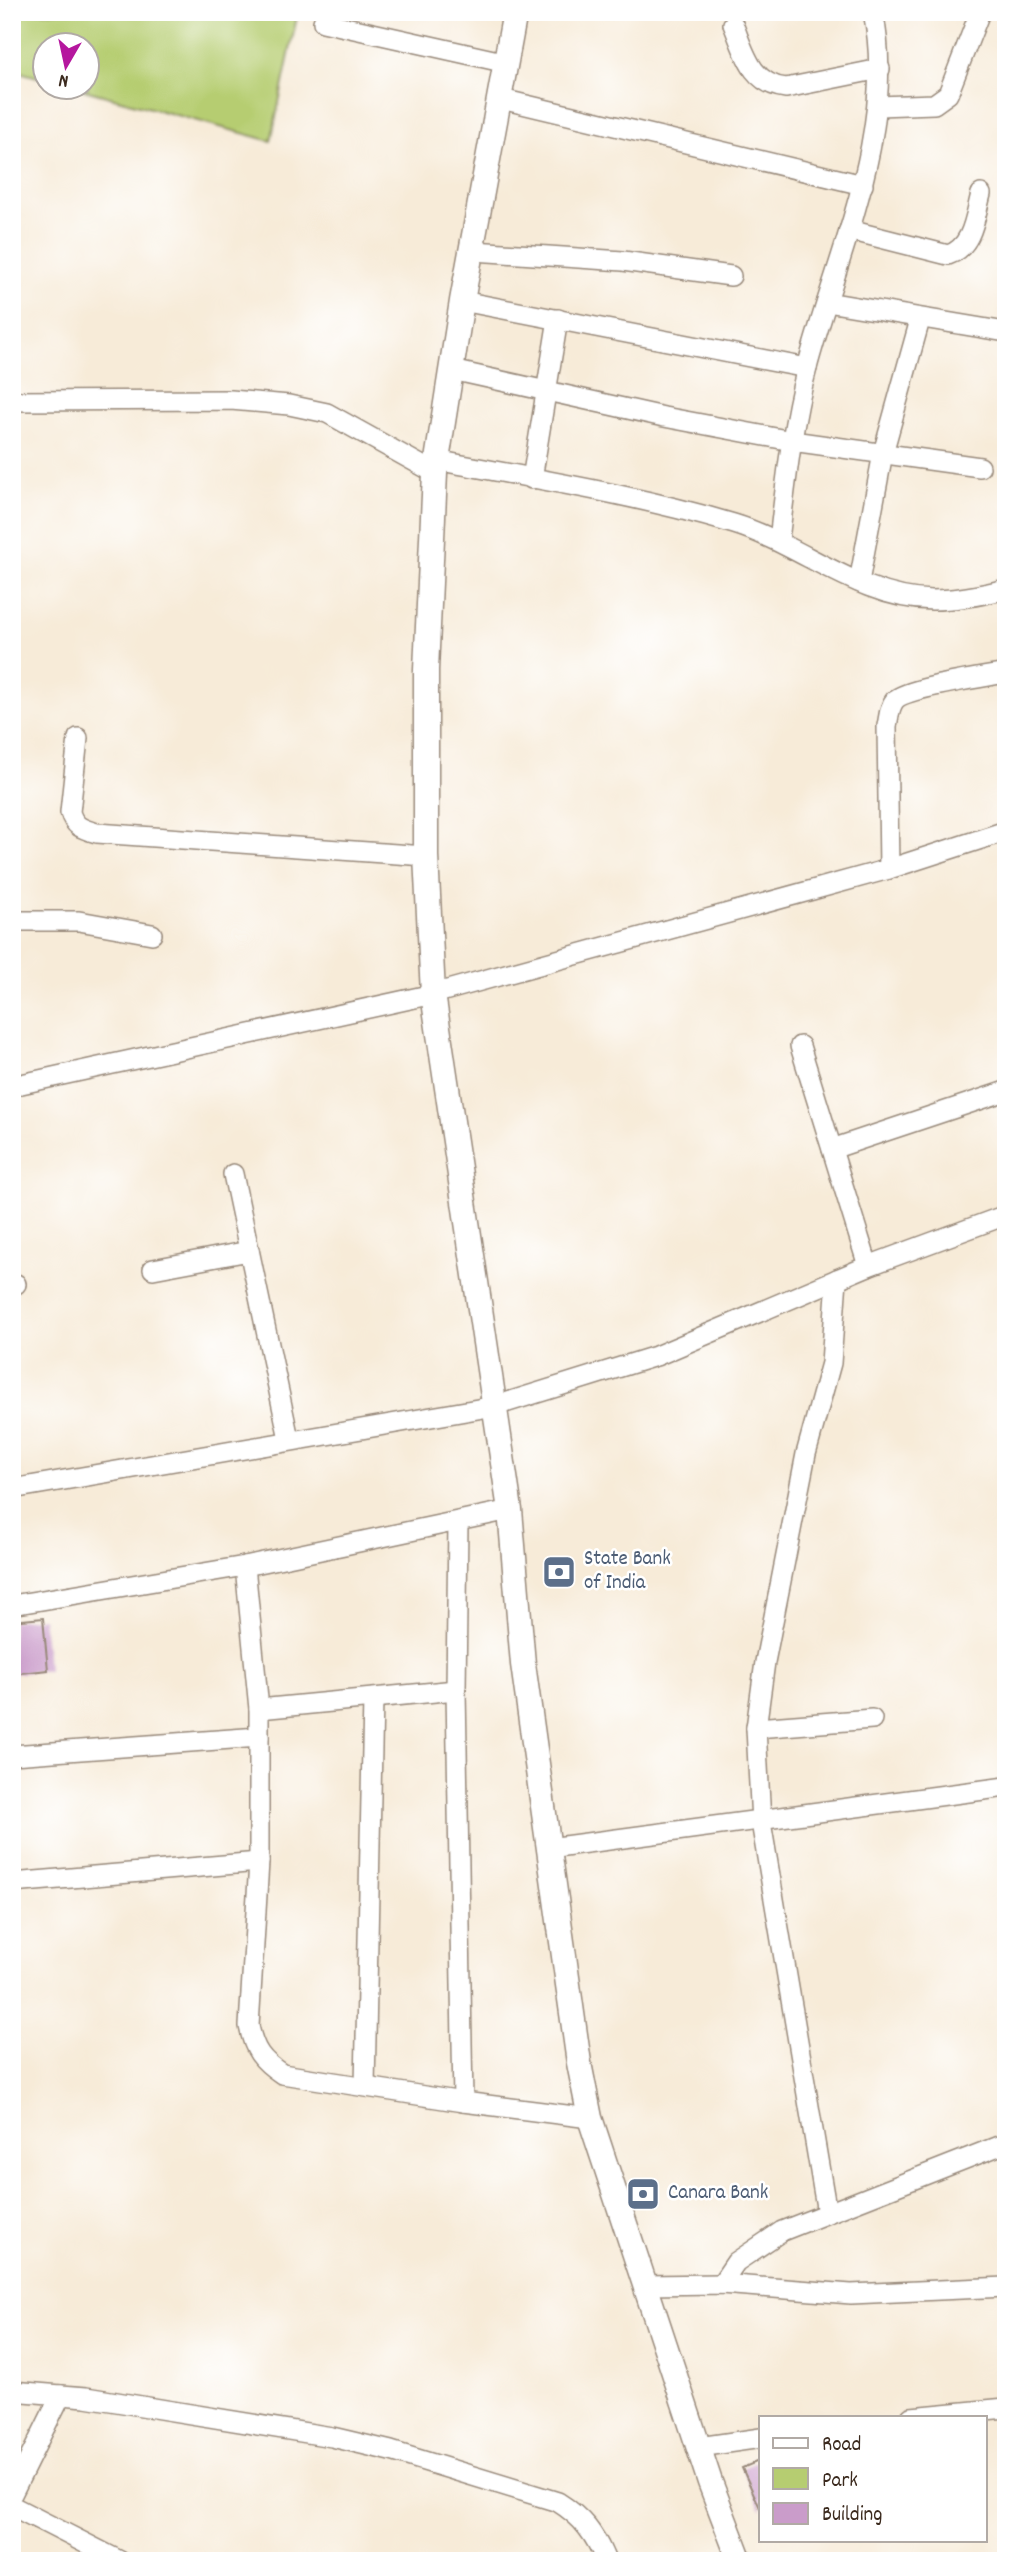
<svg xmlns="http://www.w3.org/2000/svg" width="1018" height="2573" font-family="Dekko,sans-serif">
<rect width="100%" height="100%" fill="#fff"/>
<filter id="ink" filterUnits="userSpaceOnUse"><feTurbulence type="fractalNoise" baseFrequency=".0143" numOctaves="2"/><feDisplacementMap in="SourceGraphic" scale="14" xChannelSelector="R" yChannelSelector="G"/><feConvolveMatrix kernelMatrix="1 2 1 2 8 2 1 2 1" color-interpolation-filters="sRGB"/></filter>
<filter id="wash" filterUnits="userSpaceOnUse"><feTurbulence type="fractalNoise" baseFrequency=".00686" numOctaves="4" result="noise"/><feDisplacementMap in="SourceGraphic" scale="28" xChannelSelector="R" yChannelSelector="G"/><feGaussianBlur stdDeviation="1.57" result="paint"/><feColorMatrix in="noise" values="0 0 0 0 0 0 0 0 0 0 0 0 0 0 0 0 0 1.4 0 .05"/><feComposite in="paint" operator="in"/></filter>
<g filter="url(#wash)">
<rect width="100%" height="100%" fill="#f7ebd8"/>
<path fill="#b6cd71" stroke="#787c48" stroke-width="2" d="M12 12H298L271 141 77 88H88V46H46L45 79 12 70Z"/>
<g id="blocks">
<g fill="#ca9cca">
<path d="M43 1618 48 1670 12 1674V1621Z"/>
<path d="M761 2460V2510L742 2468Z"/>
</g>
</g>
</g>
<g filter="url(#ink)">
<use href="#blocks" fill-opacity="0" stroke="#998a7b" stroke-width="2"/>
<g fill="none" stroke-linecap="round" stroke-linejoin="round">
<defs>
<g id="minor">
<path d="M323 22 507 63"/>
<path d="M733 24C745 53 751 84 786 88L880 69"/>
<path d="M501 99 863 185"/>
<path d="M878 106 934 104 948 94 980 12"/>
<path d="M849 230 948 255C973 247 975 216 981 194"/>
<path d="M474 251 623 261 731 276"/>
<path d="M462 301 807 368"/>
<path d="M827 302 1006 332"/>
<path d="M452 370 664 417 792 441 980 467"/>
<path d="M12 401 231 400 289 405 327 413 435 473"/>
<path d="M436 460C536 479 637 495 734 524 800 544 860 599 932 600 957 600 982 595 1006 589"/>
<path d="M532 479 558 319"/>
<path d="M779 540C786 482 792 424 807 368 836 258 898 127 873 12"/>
<path d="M859 582 883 453 920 320"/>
<path d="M78 738 70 812C74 827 83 829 97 833L426 856"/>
<path d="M889 869 887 726C889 717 889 707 895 700 906 688 986 677 1006 673"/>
<path d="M12 921H79L152 934"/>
<path d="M800 1046 868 1266"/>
<path d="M12 1086 433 994 889 869 1006 831"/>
<path d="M832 1149 1006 1091"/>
<path d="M233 1174 289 1439"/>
<path d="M153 1269 249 1251"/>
<path d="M12 1284H16"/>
<path d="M12 1489 495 1406 656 1356 868 1266 1006 1215"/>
<path d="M458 1523 456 1690 463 2102 590 2118"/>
<path d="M245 1566 259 1709"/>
<path d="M12 1605 245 1566 510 1510"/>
<path d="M456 1690 259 1709V1862L249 2026C254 2050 261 2060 282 2074L463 2102"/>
<path d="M756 1728 872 1719"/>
<path d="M12 1755 259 1737"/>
<path d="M549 1848 1006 1787"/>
<path d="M12 1883 259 1862"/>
<path d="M365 2086 373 1699"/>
<path d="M827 2213 761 1822 756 1728 765 1662 806 1454 831 1363 837 1279"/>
<path d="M721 2284 736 2262 782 2231 1006 2143"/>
<path d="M645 2285 721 2284 851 2294 1006 2287"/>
<path d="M12 2391 86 2397 332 2437 391 2451 558 2502C582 2517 595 2534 606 2561"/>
<path d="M911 2417 1006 2408"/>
<path d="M699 2447 761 2438"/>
<path d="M12 2494 61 2395"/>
<path d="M12 2506 120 2561"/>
</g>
<path id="major" d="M515 12 462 301 435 473 426 670V856L433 994 510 1510 523 1664 579 2063 590 2118 710 2482 740 2561"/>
</defs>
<use href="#minor" stroke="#998a7b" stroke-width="22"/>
<use href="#major" stroke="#998a7b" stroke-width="27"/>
<use href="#minor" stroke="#fff" stroke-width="19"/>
<use href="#major" stroke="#fff" stroke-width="24"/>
</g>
</g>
<defs>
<symbol id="bank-square" viewBox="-11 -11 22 22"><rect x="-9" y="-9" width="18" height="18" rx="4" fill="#5c6f8a" stroke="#fff"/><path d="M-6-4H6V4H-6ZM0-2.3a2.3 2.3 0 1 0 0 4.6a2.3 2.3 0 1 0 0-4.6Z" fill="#fff"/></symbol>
</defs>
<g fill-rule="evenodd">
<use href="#bank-square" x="540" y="1553" width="38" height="38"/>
<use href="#bank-square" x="624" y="2175" width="38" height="38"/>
</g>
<g text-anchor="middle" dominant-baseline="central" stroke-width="5" stroke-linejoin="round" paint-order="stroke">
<g font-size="21" fill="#4e5e75" stroke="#fff" text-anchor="start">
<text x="584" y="1560">State Bank<tspan x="584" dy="24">of India</tspan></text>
<text x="668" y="2194">Canara Bank</text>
</g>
</g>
<rect width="1018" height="2573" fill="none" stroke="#fff" stroke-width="42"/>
<rect x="759" y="2416" width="228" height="126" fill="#ffffff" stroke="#b1aaa5" stroke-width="2"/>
<rect x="773" y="2438" width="35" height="10" fill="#ffffff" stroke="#b1aaa5" stroke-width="2"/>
<text x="822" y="2450" font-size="21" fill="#3b2a1e">Road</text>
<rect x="773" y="2468" width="35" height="21" fill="#b6cd71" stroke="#b1aaa5" stroke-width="2"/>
<text x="822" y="2486" font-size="21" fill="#3b2a1e">Park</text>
<rect x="773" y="2503" width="35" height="21" fill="#ca9cca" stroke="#b1aaa5" stroke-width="2"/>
<text x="822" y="2520" font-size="21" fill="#3b2a1e">Building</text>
<g transform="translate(66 66) rotate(189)"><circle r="33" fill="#ffffff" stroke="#b1aaa5" stroke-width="2"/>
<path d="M0-5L12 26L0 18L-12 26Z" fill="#b5179e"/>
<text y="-10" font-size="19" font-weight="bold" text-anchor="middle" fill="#3b2a1e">N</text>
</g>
</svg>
